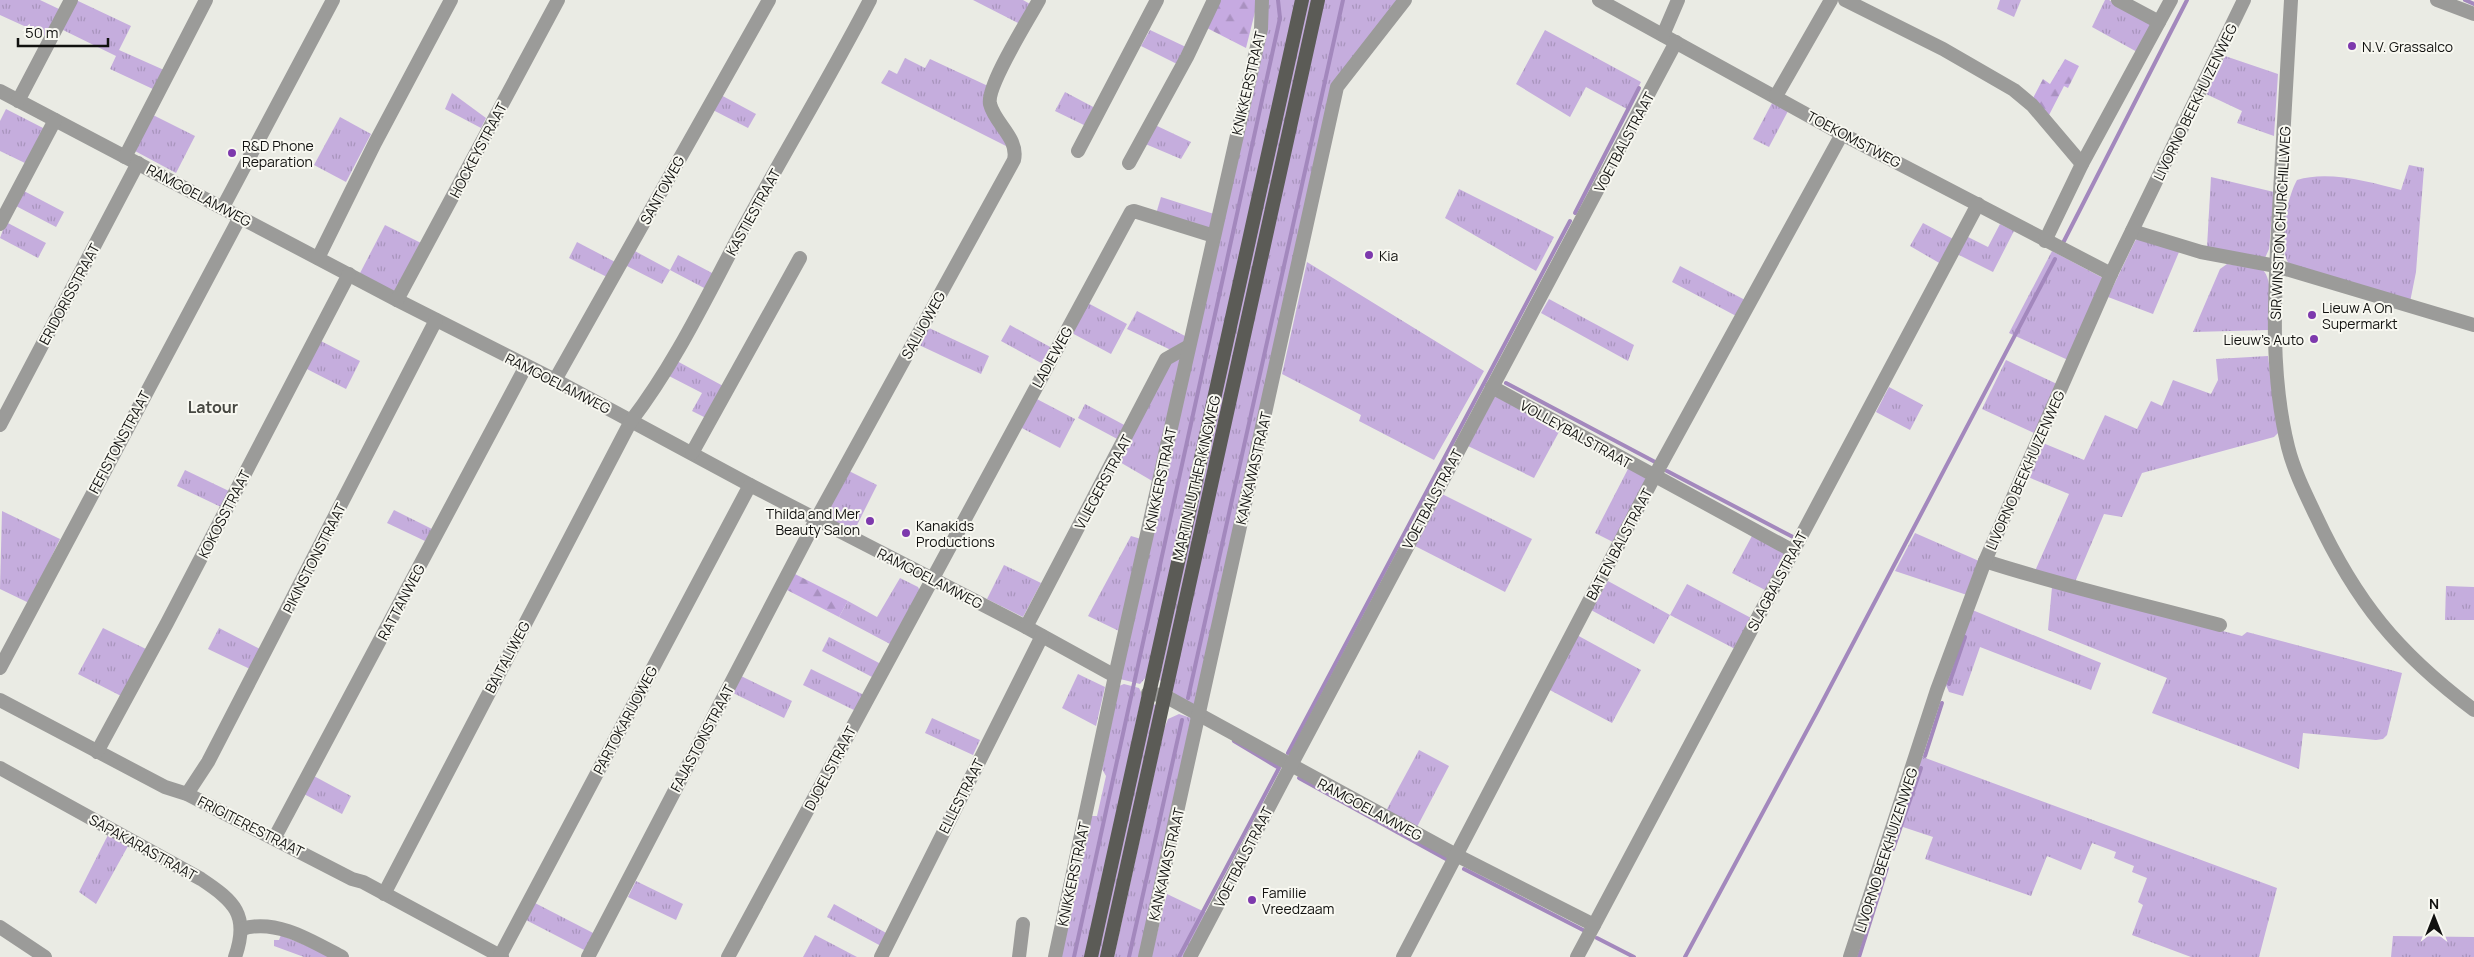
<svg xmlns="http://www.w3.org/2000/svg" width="2474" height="957" font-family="Manrope,sans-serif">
<defs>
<pattern id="grass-tufts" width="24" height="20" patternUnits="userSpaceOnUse" patternTransform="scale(1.25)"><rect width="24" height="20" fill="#c5addd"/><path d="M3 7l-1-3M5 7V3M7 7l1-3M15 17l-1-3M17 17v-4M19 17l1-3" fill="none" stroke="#a894bc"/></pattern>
<pattern id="forest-firs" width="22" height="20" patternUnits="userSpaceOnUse" patternTransform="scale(1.25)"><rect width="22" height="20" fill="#c6aae1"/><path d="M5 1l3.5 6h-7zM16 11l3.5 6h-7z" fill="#a991c0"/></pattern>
</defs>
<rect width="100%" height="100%" fill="#eaebe4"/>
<g fill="url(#grass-tufts)">
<path d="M0 0H40L59 9 46 36 0 15Z"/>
<path d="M76 0 131 26 119 50 164 70 155 90 110 69 116 56 61 29Z"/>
<path d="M973 0H1023L1030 4 1020 24Z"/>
<path d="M1268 0H1297L1148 675 1140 684 1120 679 1268 21Z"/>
<path d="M1307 0H1313L1163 681H1161L1159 680Z"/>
<path d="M1324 0H1399L1348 63 1196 704 1191 706 1174 694 1171 687Z"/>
<path d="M2000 0H2021L2014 17 1997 9Z"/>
<path d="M2105 0H2109L2151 23 2139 53 2092 27Z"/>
<path d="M1150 30 1188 48 1179 65 1141 46Z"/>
<path d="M1545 30 1641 82 1627 109 1586 87 1570 117 1516 84Z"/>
<path d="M2225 56 2278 74 2274 136 2237 123 2242 111 2206 94Z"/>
<path d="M905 58 925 68 930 59 988 86 1008 147 881 83 889 70 897 74Z"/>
<path d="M1065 92 1097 109 1088 127 1055 111Z"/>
<path d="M452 93 486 118 481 128 445 109Z"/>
<path d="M719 94 756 114 748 128 711 109Z"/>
<path d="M1772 103 1788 111 1769 147 1753 139Z"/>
<path d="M6 109 45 129 27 164 0 151V121Z"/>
<path d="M151 114 195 136 176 173 135 151Z"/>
<path d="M340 117 371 134 346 182 314 165Z"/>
<path d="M1155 125 1191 142 1181 159 1143 143Z"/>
<path d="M2409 165 2424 168 2416 272 2410 302 2289 264C2276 246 2287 198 2297 180 2328 170 2370 182 2401 190Z"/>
<path d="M2211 177 2274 192 2269 249 2265 258 2207 247Z"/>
<path d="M1459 189 1554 237 1536 271 1445 218Z"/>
<path d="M24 191 64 212 56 227 16 206Z"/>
<path d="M1161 197 1214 214 1210 232 1156 214Z"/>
<path d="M6 222 46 243 38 258 0 238Z"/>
<path d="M1923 223 1955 240 1941 264 1910 246Z"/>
<path d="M2000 224 2014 231 1993 272 1957 254 1966 236 1988 247Z"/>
<path d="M385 225 423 244 396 292 359 275Z"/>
<path d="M2138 238 2179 252 2153 314 2108 297 2135 241Z"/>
<path d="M577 242 617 263 609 278 569 258Z"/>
<path d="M633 250 670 270 678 255 714 274 706 289 670 270 662 284 625 265Z"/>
<path d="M2052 251 2103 278 2068 360 2009 333Z"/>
<path d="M1307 262 1484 371 1434 460 1359 421 1361 415 1282 374Z"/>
<path d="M2227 264 2262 269C2275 281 2268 313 2268 330L2193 332 2220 269Z"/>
<path d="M1680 266 1747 301 1738 317 1672 282Z"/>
<path d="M1549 299 1634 345 1628 361 1541 313Z"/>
<path d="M1086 302 1127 324 1111 354 1070 332Z"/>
<path d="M1137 311 1187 337 1185 345 1173 351 1127 329Z"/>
<path d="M1010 325 1052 348 1043 364 1001 341Z"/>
<path d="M927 327 989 356 981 374 919 345Z"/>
<path d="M317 339 360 361 346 389 303 367Z"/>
<path d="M2268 356 2278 433 2274 437 2142 473 2122 517 2104 514 2075 582 2035 571 2069 494 2028 477 2043 443 2084 460 2105 415 2137 429 2151 401 2162 406 2173 380 2211 394 2218 380 2216 359Z"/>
<path d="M1181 357 1154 482 1118 461 1169 362Z"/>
<path d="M675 360 725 387 708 419 692 411 702 393 667 375Z"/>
<path d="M2006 360 2057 384 2034 433 1982 409Z"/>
<path d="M1889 387 1923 405 1910 430 1876 412Z"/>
<path d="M1495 396 1560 430 1534 478 1468 446Z"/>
<path d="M1033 397 1075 419 1060 448 1018 426Z"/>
<path d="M1085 404 1128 427 1121 441 1078 418Z"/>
<path d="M1629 467 1645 477 1647 482 1613 542 1595 533Z"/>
<path d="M185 470 231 492 223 508 177 486Z"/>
<path d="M849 471 877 485 854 531 831 520 826 512Z"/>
<path d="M1442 494 1532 539 1505 592 1415 546Z"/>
<path d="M394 510 432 529 425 541 387 523Z"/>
<path d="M2 511 60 539 29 603 0 589Z"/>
<path d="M1915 533 1979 561 1967 595 1895 571Z"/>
<path d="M1753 534 1786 553 1767 591 1732 573Z"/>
<path d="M1131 536 1141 539 1121 632 1088 616Z"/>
<path d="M1004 565 1041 583 1023 617 987 599Z"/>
<path d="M900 578 918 587 920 591 890 644 839 617 848 601 877 617Z"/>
<path d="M1608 581 1670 615 1687 584 1753 619 1737 650 1670 615 1654 644 1591 610Z"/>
<path d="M2446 586 2474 587V620H2445Z"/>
<path d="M2052 587 2242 636 2247 632 2402 673 2387 735 2383 739 2376 740 2303 733 2299 769 2152 713 2167 678 2048 630Z"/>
<path d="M1970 609 2101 663 2091 690 1980 647 1963 696 1949 692 1945 683Z"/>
<path d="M103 628 148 650 123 697 78 674Z"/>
<path d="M219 628 260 649 250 669 208 649Z"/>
<path d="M1575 634 1641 670 1612 723 1546 688Z"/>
<path d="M829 637 881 664 874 678 822 651Z"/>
<path d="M811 669 864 695 856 711 803 685Z"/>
<path d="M1078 674 1105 687 1096 726 1062 708Z"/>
<path d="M741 676 792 701 784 718 733 693Z"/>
<path d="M1124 684 1139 688 1142 694 1086 957H1060L1091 816H1097L1106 776 1102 769 1119 686Z"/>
<path d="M1153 704 1156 705 1103 957H1094Z"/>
<path d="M1179 714 1191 718 1141 957H1114L1164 729 1168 719Z"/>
<path d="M932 718 980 740 973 755 925 733Z"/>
<path d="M1419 750 1449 766 1417 827 1386 811Z"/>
<path d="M1920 756 2277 888 2259 957H2191L2132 935 2143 905 2138 902 2147 878 2132 872 2134 866 2114 858 2116 852 2092 843 2081 870 2047 856 2031 896 1925 859 1933 837 1897 825Z"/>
<path d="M312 775 351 796 342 814 302 793Z"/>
<path d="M108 835 128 846 96 904 79 892Z"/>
<path d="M636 881 683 904 676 920 628 897Z"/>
<path d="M1167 894 1209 914 1186 957H1151Z"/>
<path d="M535 903 597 935 588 952 526 920Z"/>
<path d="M834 904 888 934 881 946 827 917Z"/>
<path d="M281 935 333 957H304L274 946V940H279Z"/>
<path d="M815 935 857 957H803Z"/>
<path d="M2393 936 2474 937V957H2391Z"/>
</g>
<g fill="url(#forest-firs)">
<path d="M1219 0H1255L1256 8 1246 48 1205 27Z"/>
<path d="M2065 59 2079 66 2068 88 2064 86 2048 117 2032 100 2043 79 2050 84Z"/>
<path d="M795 574 848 601 839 617 787 590Z"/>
</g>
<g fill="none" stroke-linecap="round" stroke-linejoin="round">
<g stroke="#a388bd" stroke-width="4">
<path d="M2465 0 2474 4"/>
<path d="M1575 213 1639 88"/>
<path d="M2064 241 2187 0"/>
<path d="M1506 383 1657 463"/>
<path d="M1667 471 1793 537"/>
<path d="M1949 684 1965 637"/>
<path d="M1188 698 1343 0"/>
<path d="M1288 753 1570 221"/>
<path d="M1925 756 1942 703"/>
<path d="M1299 778 1446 859"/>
<path d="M1893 849 1921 768"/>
<path d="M1464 869 1583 930"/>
<path d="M1597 938 1634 957"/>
<path d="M1074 957 1280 18 1278 0"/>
<path d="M1129 957 1182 720"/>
<path d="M1179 957 1279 768 1234 741"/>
<path d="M1685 957 1818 710 2055 259"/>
<path d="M1859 957 1887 868"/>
</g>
<g stroke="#9b9b99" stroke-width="14">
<path d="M1599 0 1842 134 2111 274"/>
<path d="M1845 0 1943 49 2014 90 2032 105 2082 164"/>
<path d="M2118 0 2159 22"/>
<path d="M2437 0 2474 14"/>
<path d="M1663 35 1678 0"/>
<path d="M0 91 397 300 555 380 750 485 1026 627 1115 676"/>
<path d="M1776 96 1831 0"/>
<path d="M18 101 71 0"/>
<path d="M1078 151 1157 0"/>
<path d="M125 157 206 0"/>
<path d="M1129 163 1187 57 1214 0"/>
<path d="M223 207 333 0"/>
<path d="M0 224 55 120"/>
<path d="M2132 231 2201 252 2276 266 2474 325"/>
<path d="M2045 241 2082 164 2171 0"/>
<path d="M318 258 375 143 451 0"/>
<path d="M397 300 558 0"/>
<path d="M555 380 769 0"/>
<path d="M1492 387 1793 551"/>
<path d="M0 425 138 163"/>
<path d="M692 453 800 258"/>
<path d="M1985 561C2062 586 2142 604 2220 625"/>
<path d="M1026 627 1166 359 1189 346"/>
<path d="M0 668 240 217"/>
<path d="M1148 693 1165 696 1456 855 1594 925"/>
<path d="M0 700 165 787 187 794 352 879 363 882 502 957"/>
<path d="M97 752 167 623 349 274"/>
<path d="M0 768 201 879C234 901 250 915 235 957"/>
<path d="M187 794 208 762 436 320"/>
<path d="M275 837 526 366"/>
<path d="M384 894 631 421C674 365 705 300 738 238 781 158 828 81 870 0"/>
<path d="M0 927 45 957"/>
<path d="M242 929C276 918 312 941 342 957"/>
<path d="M500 956 750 485"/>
<path d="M588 957 817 518 1014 160C1019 138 995 124 990 104 986 86 1029 19 1039 0"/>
<path d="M728 957 1131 212 1134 211 1214 236"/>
<path d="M881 957 1042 636"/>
<path d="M1019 957 1023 924"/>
<path d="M1055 957 1115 676 1261 29 1262 0"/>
<path d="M1145 957 1337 87 1405 0"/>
<path d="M1190 957 1281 784 1676 42"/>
<path d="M1403 957 1654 477 1842 134"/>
<path d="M1577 957 1978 204"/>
<path d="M1850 957 1937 690 1985 561 2111 274 2244 0"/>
</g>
<path stroke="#9b9b99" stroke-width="14" d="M2291 0C2287 70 2283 140 2279 210 2275 289 2269 370 2288 447 2294 471 2305 493 2316 516 2356 602 2398 653 2474 710"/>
<g stroke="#5b5b56" stroke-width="14">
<path d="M1091 957 1302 0"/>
<path d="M1107 957 1318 0"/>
</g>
</g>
<g fill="#7d39ad" stroke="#f8f8f1" stroke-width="2">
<circle cx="2352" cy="46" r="5"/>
<circle cx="232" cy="153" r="5"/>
<circle cx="1369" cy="255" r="5"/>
<circle cx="2312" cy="315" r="5"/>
<circle cx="2314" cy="339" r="5"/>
<circle cx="870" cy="521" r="5"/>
<circle cx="906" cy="533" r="5"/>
<circle cx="1252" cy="900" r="5"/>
</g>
<g text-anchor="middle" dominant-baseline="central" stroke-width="4" stroke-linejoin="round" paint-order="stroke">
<g font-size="14" fill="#11110f" stroke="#f8f8f1" text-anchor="start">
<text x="2362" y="46">N.V. Grassalco</text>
<text x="242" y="145">R&amp;D Phone<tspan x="242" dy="16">Reparation</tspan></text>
<text x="1379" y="255">Kia</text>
<text x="2322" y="307">Lieuw A On<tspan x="2322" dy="16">Supermarkt</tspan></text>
<text x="2304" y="339" text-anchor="end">Lieuw's Auto</text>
<text x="860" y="513" text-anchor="end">Thilda and Mer<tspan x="860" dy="16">Beauty Salon</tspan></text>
<text x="916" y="525">Kanakids<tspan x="916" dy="16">Productions</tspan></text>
<text x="1262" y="892">Familie<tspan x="1262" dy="16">Vreedzaam</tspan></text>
</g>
<g font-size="14" fill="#11110f" stroke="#f8f8f1">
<text transform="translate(1248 83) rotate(-77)">KNIKKERSTRAAT</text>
<text transform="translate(2195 102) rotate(-64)">LIVORNO BEEKHUIZENWEG</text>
<text transform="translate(1854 139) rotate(28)">TOEKOMSTWEG</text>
<text transform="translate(1624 142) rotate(-62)">VOETBALSTRAAT</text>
<text transform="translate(478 150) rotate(-62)">HOCKEYSTRAAT</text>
<text transform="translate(662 190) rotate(-61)">SANTOWEG</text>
<text transform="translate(199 195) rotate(28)">RAMGOELAMWEG</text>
<text transform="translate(753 212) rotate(-61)">KASTIESTRAAT</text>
<text transform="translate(2280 223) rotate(-87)">SIR WINSTON CHURCHILLWEG</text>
<text transform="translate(69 294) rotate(-62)">ERIDORISSTRAAT</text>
<text transform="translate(923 325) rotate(-61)">SALIJOWEG</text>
<text transform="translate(1052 357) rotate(-61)">LADIEWEG</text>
<text transform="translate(558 383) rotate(27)">RAMGOELAMWEG</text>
<text transform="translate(1576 434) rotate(29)">VOLLEYBALSTRAAT</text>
<text transform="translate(119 442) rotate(-62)">FEFISTONSTRAAT</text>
<text transform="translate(1253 468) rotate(-77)">KANKAWASTRAAT</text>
<text transform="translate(2025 470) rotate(-66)">LIVORNO BEEKHUIZENWEG</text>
<text transform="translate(1196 478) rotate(-77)">MARTIN LUTHER KINGWEG</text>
<text transform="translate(1160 479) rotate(-78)">KNIKKERSTRAAT</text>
<text transform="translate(1103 482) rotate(-62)">VLIEGERSTRAAT</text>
<text transform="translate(1432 499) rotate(-62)">VOETBALSTRAAT</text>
<text transform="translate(224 514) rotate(-63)">KOKOSSTRAAT</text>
<text transform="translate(1619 544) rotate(-62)">BAT EN BALSTRAAT</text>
<text transform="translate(314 558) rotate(-63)">PIKINSTONSTRAAT</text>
<text transform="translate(930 578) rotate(27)">RAMGOELAMWEG</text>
<text transform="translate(1777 581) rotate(-62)">SLAGBALSTRAAT</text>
<text transform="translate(401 602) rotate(-62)">RATTANWEG</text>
<text transform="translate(507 657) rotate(-62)">BAITALIWEG</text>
<text transform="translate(625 720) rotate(-62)">PARTOKARIJOWEG</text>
<text transform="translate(702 738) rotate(-62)">FAJASTONSTRAAT</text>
<text transform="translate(830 768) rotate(-62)">DJOELSTRAAT</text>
<text transform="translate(961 796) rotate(-63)">ELLESTRAAT</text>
<text transform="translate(1370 809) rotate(28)">RAMGOELAMWEG</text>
<text transform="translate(251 826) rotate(27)">FRIGITERESTRAAT</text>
<text transform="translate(143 847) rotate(29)">SAPAKARASTRAAT</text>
<text transform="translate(1886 850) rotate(-72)">LIVORNO BEEKHUIZENWEG</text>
<text transform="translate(1243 857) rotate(-63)">VOETBALSTRAAT</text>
<text transform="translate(1166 864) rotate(-77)">KANKAWASTRAAT</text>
<text transform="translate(1073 874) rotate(-78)">KNIKKERSTRAAT</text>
</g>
<g font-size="16" font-weight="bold" fill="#464741" stroke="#f8f8f1">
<text x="213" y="407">Latour</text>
</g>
</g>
<g transform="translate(2434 917)" stroke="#f8f8f1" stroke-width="4" paint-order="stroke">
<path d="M0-4L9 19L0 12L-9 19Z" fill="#11110f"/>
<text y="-8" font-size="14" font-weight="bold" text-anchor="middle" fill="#11110f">N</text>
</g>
<path d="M18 38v8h90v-8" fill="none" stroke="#11110f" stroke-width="2.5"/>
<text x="25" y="38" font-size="15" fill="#11110f" stroke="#f8f8f1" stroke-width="4" paint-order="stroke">50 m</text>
</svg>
